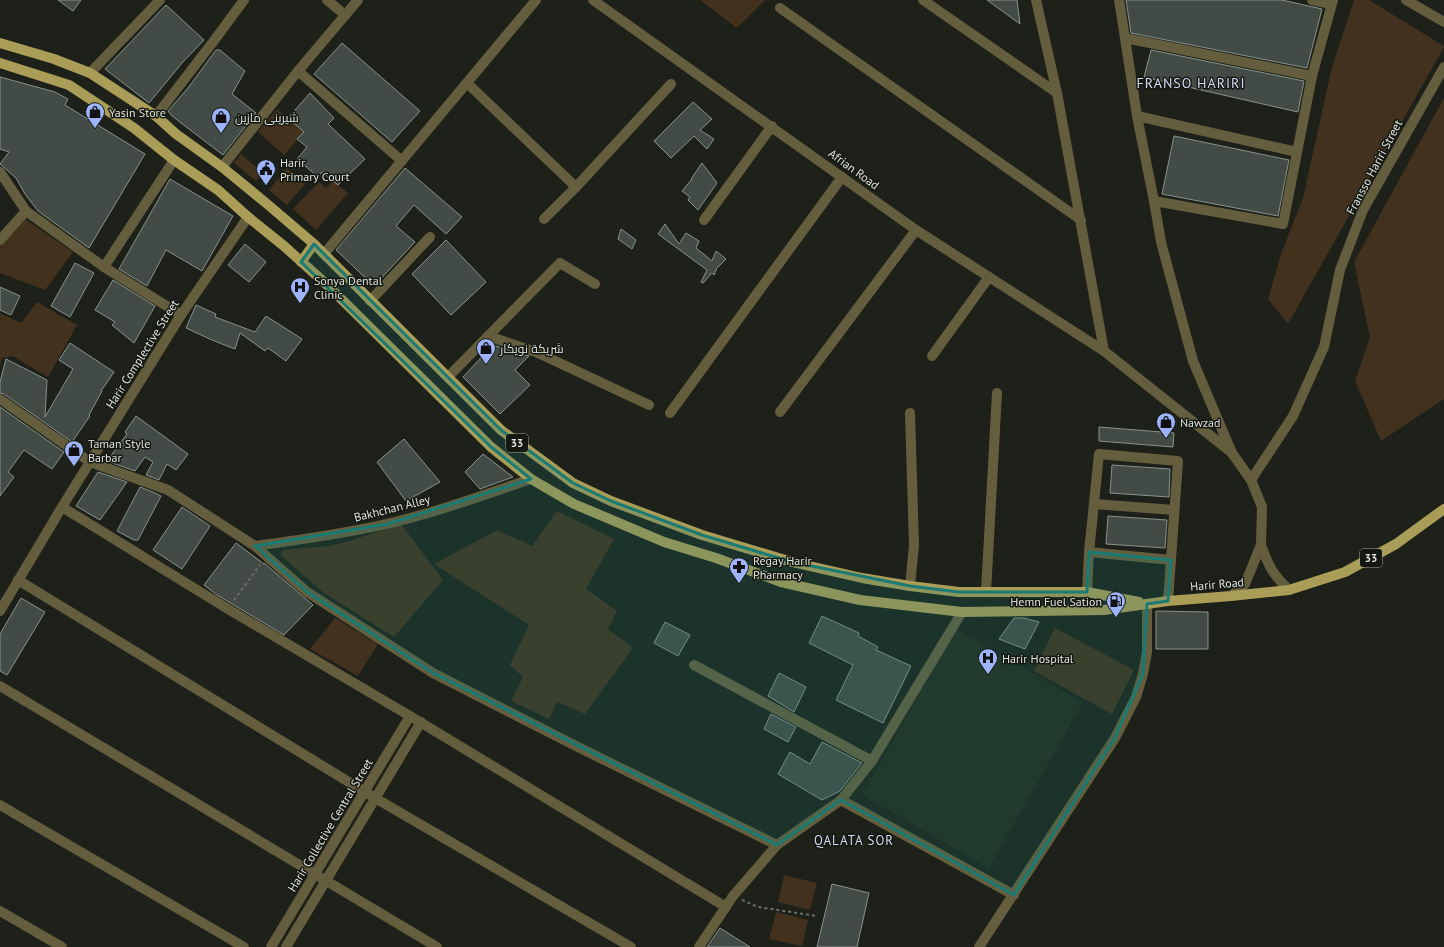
<svg xmlns="http://www.w3.org/2000/svg" width="1444" height="947" font-family="'PT Sans',Cairo,sans-serif">
<rect width="100%" height="100%" fill="#1d2119"/>
<path fill="#242a1d" d="M956 629 1083 702 989 868 862 795Z"/>
<g fill="#41311d">
<path d="M700 0H765L737 28Z"/>
<path d="M1354 0H1369L1444 46V47L1288 324 1268 299 1281 254 1303 198 1332 67Z"/>
<path d="M1444 98V399L1381 441 1355 381 1370 337 1354 262Z"/>
<path d="M277 109 304 132 284 155 258 132Z"/>
<path d="M241 154 263 173 256 181 234 163Z"/>
<path d="M287 168 305 184 287 205 269 190Z"/>
<path d="M333 181 348 193 316 230 293 209 319 182 326 188Z"/>
<path d="M19 215 73 252 45 290 0 273V238Z"/>
<path d="M37 302 77 325 48 377 13 356 2 358 0 367V313L21 323Z"/>
<path d="M557 511 614 539 586 589 617 611 608 629 633 648 585 714 557 702 549 719 511 701 523 677 510 665 529 625 434 564 497 530 532 546Z"/>
<path d="M401 524 443 580 394 637 324 593 280 555 283 550 328 546 343 543Z"/>
<path d="M335 618 378 644 358 676 310 649Z"/>
<path d="M1055 628 1134 670 1112 714 1034 671Z"/>
<path d="M784 875 817 883 810 910 778 902Z"/>
<path d="M776 912 808 920 802 946 769 939Z"/>
</g>
<g fill="#424b45" stroke="#88938c">
<path d="M58 0H81L73 11Z"/>
<path d="M987 0H1017L1020 24Z"/>
<path d="M1126 0H1282L1322 9 1307 68 1131 33Z"/>
<path d="M166 5 204 40 182 63 149 103 105 69Z"/>
<path d="M342 43 420 111 392 142 314 74Z"/>
<path d="M216 50H220L245 71 232 94 256 113 223 155 172 116 168 111 188 88Z"/>
<path d="M1151 50 1304 81 1298 112 1144 77Z"/>
<path d="M0 77 55 92 68 99 65 105 145 154 89 248 38 211 25 194 16 178 0 164 9 152 0 149Z"/>
<path d="M310 93 334 118 328 124 365 159 338 185 322 172 318 177 297 159 307 147 297 139 304 132 288 118Z"/>
<path d="M693 102 712 119 700 130 714 139 707 149 694 136 671 158 654 141Z"/>
<path d="M1174 136 1289 160 1278 216 1162 194Z"/>
<path d="M702 163 717 183 698 210 688 200 690 197 682 191 692 179H691Z"/>
<path d="M405 168 462 217 446 234 414 205 396 226 415 242 374 286 336 250Z"/>
<path d="M170 179 233 216 202 271 166 250 147 286 119 269Z"/>
<path d="M665 224 679 244 686 233 699 241 696 248 712 261 716 251 726 259 717 268 714 275 712 273 703 283 701 282 707 270 658 234Z"/>
<path d="M621 229 636 240 632 249 618 239Z"/>
<path d="M446 240 486 282 451 315 412 274Z"/>
<path d="M245 244 266 262 249 282 228 265Z"/>
<path d="M75 263 94 273 70 317 51 306Z"/>
<path d="M113 280 155 306 134 343 112 325 115 322 95 310Z"/>
<path d="M0 287 20 296 11 315 0 310Z"/>
<path d="M196 305 216 314 215 317 255 332 266 316 302 339 286 361 268 348 265 351 240 333 235 349 212 340 186 328Z"/>
<path d="M70 343 114 372 101 391H102L89 415 90 416 72 442 4 394 0 393V382L6 359 47 380 45 417 73 369 59 360Z"/>
<path d="M493 345 529 356 515 370 530 385 500 414 463 377Z"/>
<path d="M0 407 64 452 52 469 24 450 8 472 14 477 0 496Z"/>
<path d="M136 416 188 454 176 470 167 464 159 480 146 475 153 462 145 457 135 471 107 461 127 434 125 432Z"/>
<path d="M1099 427 1174 433 1173 447 1099 441Z"/>
<path d="M404 439 440 482 406 501 377 462Z"/>
<path d="M483 454 513 477 480 489 465 472Z"/>
<path d="M1112 465 1170 469 1169 497 1110 493Z"/>
<path d="M98 472 127 482 100 520 76 506Z"/>
<path d="M140 487 153 492 161 496 138 540H134L117 531Z"/>
<path d="M182 507 210 526 182 569 153 550Z"/>
<path d="M1108 516 1167 520 1165 548 1106 544Z"/>
<path d="M236 543 264 564V563L313 605 284 635 217 595 204 585Z"/>
<path d="M21 598 45 612 7 675 0 671V634Z"/>
<path d="M1156 611 1208 612V649H1156Z"/>
<path d="M822 616 859 633 858 636 878 647 876 650 911 666 883 723 836 700 853 665 809 643Z"/>
<path d="M1014 618H1024L1039 622 1025 649 999 639Z"/>
<path d="M665 622 690 635 678 656 654 643Z"/>
<path d="M779 673 806 687 794 712 768 696Z"/>
<path d="M771 714 796 727 788 742 764 729Z"/>
<path d="M822 742 862 763 840 791 822 800 778 774 790 752 810 764Z"/>
<path d="M832 884 869 893 857 947H817Z"/>
<path d="M720 928 750 947H707Z"/>
</g>
<g fill="none" stroke-linecap="round" stroke-linejoin="round">
<g stroke="#6b6f68" stroke-width="2" stroke-dasharray="3 3" stroke-linecap="butt">
<path d="M234 600 260 565"/>
<path d="M742 900 758 907 817 916"/>
</g>
<g stroke="#645e3e" stroke-width="10">
<path d="M327 0 345 15"/>
<path d="M593 0 916 230 1104 351"/>
<path d="M923 0 1057 93 1104 351 1231 452"/>
<path d="M1036 0 1057 93"/>
<path d="M1119 0 1125 38"/>
<path d="M1312 0 1331 4"/>
<path d="M1406 0 1444 22"/>
<path d="M780 8 1081 220"/>
<path d="M298 71 402 161"/>
<path d="M90 73 160 0"/>
<path d="M467 83 576 187 671 84"/>
<path d="M156 116 213 42 244 0"/>
<path d="M1137 116 1125 38 1312 76"/>
<path d="M222 167 298 71 358 0"/>
<path d="M0 172 26 211 104 267 181 315"/>
<path d="M1154 201 1137 116 1297 152"/>
<path d="M544 219 576 187"/>
<path d="M704 220 772 126"/>
<path d="M0 240 26 211"/>
<path d="M324 254 536 0"/>
<path d="M104 267 174 160"/>
<path d="M370 301 430 237"/>
<path d="M488 336 536 352 649 405"/>
<path d="M932 356 989 277"/>
<path d="M448 377 560 263 595 284"/>
<path d="M0 399 90 462 168 490 255 546 307 592 433 673 580 748 777 845"/>
<path d="M780 412 916 230"/>
<path d="M670 413 842 177"/>
<path d="M1251 480 1293 416 1324 347 1340 270 1363 210 1444 67"/>
<path d="M1094 504 1174 510"/>
<path d="M62 507 228 609 410 716 726 907"/>
<path d="M1261 545 1262 507 1251 480 1232 453 1193 361 1161 242 1154 201 1283 224 1312 76 1333 0"/>
<path d="M255 546C299 540 343 534 386 524 435 513 483 495 531 479"/>
<path d="M1089 552 1171 560"/>
<path d="M18 580 375 798 631 947"/>
<path d="M910 586 914 545 910 413"/>
<path d="M986 592 997 393"/>
<path d="M1087 592 1089 552 1099 454 1178 461 1168 601"/>
<path d="M1231 596 1245 584 1261 545C1268 565 1273 575 1289 590"/>
<path d="M0 611 62 507 181 315 248 217"/>
<path d="M694 665 872 761"/>
<path d="M0 686 437 947"/>
<path d="M841 800 1014 895"/>
<path d="M0 805 244 947"/>
<path d="M0 911 62 947"/>
<path d="M271 947 410 716"/>
<path d="M286 947 421 722"/>
<path d="M699 947 733 896 777 845 841 800 872 761 962 612"/>
<path d="M979 947 1115 738 1136 697 1143 674 1147 652V604"/>
</g>
<g stroke="#a99d57" stroke-width="10">
<path d="M0 43 54 59 90 73 156 116 176 134 222 167 266 203 314 244 501 430 573 483 611 501 702 535 792 562 862 578 910 586 959 592H1087L1139 602"/>
<path d="M0 63 69 85 134 128 174 160 218 190 248 217 284 246 325 283 491 447 531 479 574 504 664 542 716 558 781 582 860 600 962 612 1104 610 1168 601 1231 596 1289 590 1345 572 1396 544 1444 509"/>
<path d="M301 262 314 244"/>
</g>
</g>
<path fill="#197b74" fill-opacity="0.2" stroke="#197b74" stroke-width="3" stroke-linejoin="round" d="M314 244 501 430 573 483 611 501 702 535 792 562 910 586 959 592H1087L1089 552 1171 560 1168 601 1147 604 1143 674 1115 738 1014 895 841 800 777 845 433 673 307 592 255 546 387 524 531 479 491 447 301 262Z"/>
<defs>
<symbol id="shop-pin" viewBox="-11 -11 22 30"><path d="M0 17L-7.5 6A9.5 9.5 0 1 1 7.5 6Z" fill="#9db4fd" stroke="#141810"/><path d="M-5-2.5h2.3a2.7 3.5 0 0 1 5.4 0H5L5.5 6h-11ZM-1.5-2.5h3a1.5 2.3 0 0 0-3 0Z" fill="#111"/></symbol>
<symbol id="civic-pin" viewBox="-11 -11 22 30"><path d="M0 17L-7.5 6A9.5 9.5 0 1 1 7.5 6Z" fill="#9db4fd" stroke="#141810"/><path d="M-.6-6.5H3V-4.5H.6V-3L4-1V1h2V6H-6V1h2V-1L-.6-3ZM-1.2 2.5V6h2.4V2.5Z" fill="#111"/></symbol>
<symbol id="hospital-pin" viewBox="-11 -11 22 30"><path d="M0 17L-7.5 6A9.5 9.5 0 1 1 7.5 6Z" fill="#9db4fd" stroke="#141810"/><path d="M-5-5h3v3.5h4V-5h3V5h-3V1.5h-4V5h-3Z" fill="#111"/></symbol>
<symbol id="pharmacy-pin" viewBox="-11 -11 22 30"><path d="M0 17L-7.5 6A9.5 9.5 0 1 1 7.5 6Z" fill="#9db4fd" stroke="#141810"/><path d="M-2-6h4v4h4v4h-4v4h-4v-4h-4v-4h4Z" fill="#111"/></symbol>
<symbol id="fuel-pin" viewBox="-11 -11 22 30"><path d="M0 17L-7.5 6A9.5 9.5 0 1 1 7.5 6Z" fill="#9db4fd" stroke="#141810"/><path d="M-5.5-6h7V0h2V4h1.3V-2.5L3-4.5l.8-.8L6-3V5H2.5V1h-1V6h-7ZM-4.2-4.7v3.2H.2V-4.7Z" fill="#111"/></symbol>
</defs>
<g fill-rule="evenodd">
<use href="#shop-pin" x="84" y="101" width="22" height="30"/>
<use href="#shop-pin" x="210" y="106" width="22" height="30"/>
<use href="#civic-pin" x="255" y="158" width="22" height="30"/>
<use href="#hospital-pin" x="289" y="276" width="22" height="30"/>
<use href="#shop-pin" x="475" y="337" width="22" height="30"/>
<use href="#shop-pin" x="1155" y="411" width="22" height="30"/>
<use href="#shop-pin" x="63" y="439" width="22" height="30"/>
<use href="#pharmacy-pin" x="728" y="556" width="22" height="30"/>
<use href="#fuel-pin" x="1105" y="590" width="22" height="30"/>
<use href="#hospital-pin" x="977" y="647" width="22" height="30"/>
</g>
<g text-anchor="middle" dominant-baseline="central" stroke-width="3" stroke-linejoin="round" paint-order="stroke">
<g fill="#141810" stroke="#a3a6a0" stroke-width="1">
<rect x="506" y="434" width="22" height="18" rx="3"/>
<rect x="1360" y="549" width="22" height="18" rx="3"/>
</g>
<g font-size="11" font-weight="bold" fill="#e0e3de">
<text x="517" y="443">33</text>
<text x="1371" y="558">33</text>
</g>
<g font-size="12" fill="#e0e3de" stroke="#141810" text-anchor="start">
<text x="109" y="112">Yasin Store</text>
<text x="235" y="117">شیرینی مازین</text>
<text x="280" y="162">Harir<tspan x="280" dy="14">Primary Court</tspan></text>
<text x="314" y="280">Sonya Dental<tspan x="314" dy="14">Clinic</tspan></text>
<text x="500" y="348">شريكة نويكار</text>
<text x="1180" y="422">Nawzad</text>
<text x="88" y="443">Taman Style<tspan x="88" dy="14">Barbar</tspan></text>
<text x="753" y="560">Regay Harir<tspan x="753" dy="14">Pharmacy</tspan></text>
<text x="1102" y="601" text-anchor="end">Hemn Fuel Sation</text>
<text x="1002" y="658">‌Harir Hospital</text>
</g>
<g font-size="12" fill="#e0e3de" stroke="#141810">
<text transform="translate(1374 167) rotate(-62)">Fransso Hariri Street</text>
<text transform="translate(854 169) rotate(36)">Afrian Road</text>
<text transform="translate(142 354) rotate(-58)">Harir Complective Street</text>
<text transform="translate(392 508) rotate(-14)">Bakhchan Alley</text>
<text transform="translate(1217 584) rotate(-5)">Harir Road</text>
<text transform="translate(330 825) rotate(-59)">Harir Collective Central Street</text>
</g>
<g font-size="13" letter-spacing="1" fill="#d3ddf9" stroke="#141810">
<text x="854" y="840">QALATA SOR</text>
</g>
<g font-size="14" letter-spacing="1" fill="#d3ddf9" stroke="#141810">
<text x="1191" y="83">FRANSO HARIRI</text>
</g>
</g>
</svg>
